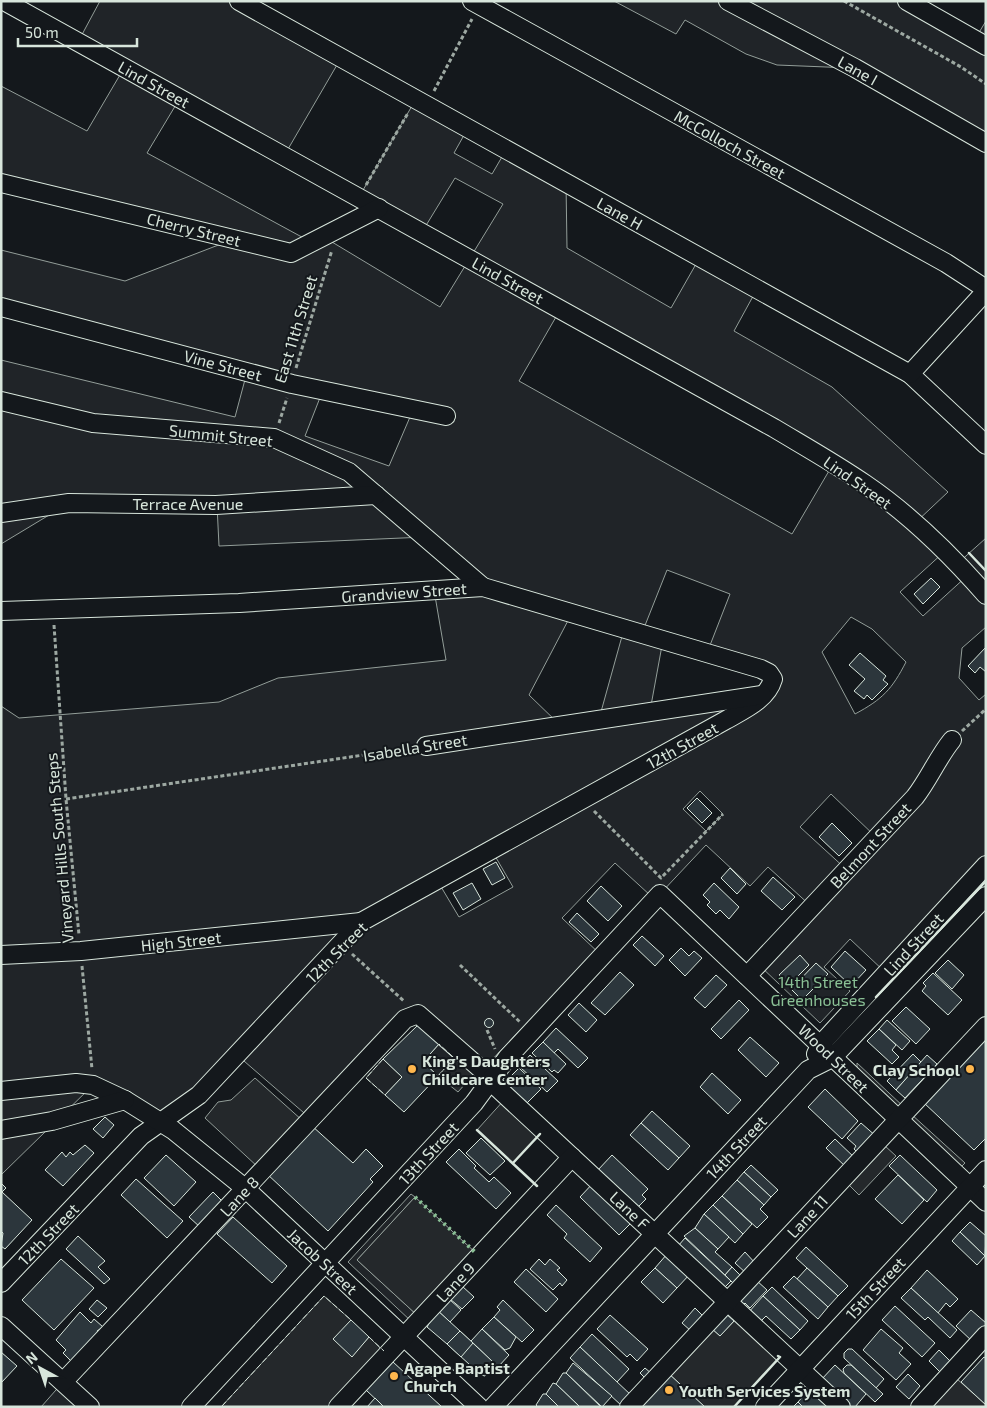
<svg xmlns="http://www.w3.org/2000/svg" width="987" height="1408" font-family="'Exo 2',sans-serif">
<rect width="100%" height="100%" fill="#14181c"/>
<g fill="#202428" stroke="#939e99" fill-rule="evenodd">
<path d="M100 1H239L341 58 284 156 180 98 147 153 311 242 322 236 440 307 503 204 455 178 422 232 359 197 416 99 468 128 454 153 492 174 506 150 566 183 567 248 671 308 700 257 757 289 734 331 832 387 948 492 914 524 944 552 900 592 923 616 968 575 957 564 986 538V627L962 648 959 678 979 700 986 694V865L886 973 850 939 824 967 850 991 820 1023 758 964 812 907 768 867 750 886 706 845 660 894 651 896 615 863 562 918 602 956 531 1032 524 1026 486 1066 418 1014 311 1119 237 1055 161 1122 93 1085 1 1175V706L19 718 219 702 278 678 446 660 434 590 482 587 425 537 219 546 217 505 69 503 1 544V360L235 417 247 372 1 307V250L125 281 234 239 1 183V86L87 131 124 68 78 42ZM560 310 833 464 792 534 519 381ZM323 390 413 410 389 466 305 436ZM667 570 730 594 707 653 773 680 765 695 650 711 663 640 642 633ZM572 613 624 629 599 719 560 725 529 695ZM851 617 872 629 906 662C892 689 883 699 855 714L822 652ZM700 791 723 814 706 831 683 809ZM831 794 877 838 847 870 800 827ZM491 849 513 887 459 917 437 880Z"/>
<path d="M614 1H907L975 39 986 21V143L851 68 777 65 746 54 685 20 676 34Z"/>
<path d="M439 1044 454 1058 438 1076 423 1062Z"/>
<path d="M383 1059 402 1077 385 1095 366 1078Z"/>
<path d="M411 1194 415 1197 357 1260 418 1316 412 1322 348 1262Z"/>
<path d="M63 1382 90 1407H41Z"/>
</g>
<g fill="#24282b" stroke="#939e99">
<path d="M455 1057 474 1074 458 1092 438 1076Z"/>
<path d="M857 1063 905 1108 899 1114 857 1075Z"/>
<path d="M255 1078 303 1121 259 1168 205 1118 218 1102 231 1100Z"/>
<path d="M505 1099 541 1133 513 1163 477 1130Z"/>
<path d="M911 1114 965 1163 959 1169 910 1124Z"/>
<path d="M884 1145 896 1156 859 1195 848 1184Z"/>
<path d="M415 1197 476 1253 418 1316 357 1260Z"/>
<path d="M324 1296 351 1320 352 1356 369 1337 384 1352 333 1407H221Z"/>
<path d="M737 1318 780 1357 734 1407H705L668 1373 710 1327 720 1336Z"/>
<path d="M956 1378 986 1405V1407H929Z"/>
</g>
<g fill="#2c363c" stroke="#d8e6dc">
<path d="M931 578 940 587 923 604 914 594Z"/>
<path d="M986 647V672L980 667 975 673 968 666Z"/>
<path d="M860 653 886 676 883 680 888 684 872 700 867 695 864 699 854 691 865 679 849 665Z"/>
<path d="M697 798 712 813 702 823 687 808Z"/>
<path d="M832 823 852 843 839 856 819 837Z"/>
<path d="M496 862 505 878 492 885 483 869Z"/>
<path d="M730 868 746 884 737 894 721 878Z"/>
<path d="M773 877 795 897 782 910 761 891Z"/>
<path d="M472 883 481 899 463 910 453 893Z"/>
<path d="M714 883 739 907 729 919 720 910 716 914 707 905 710 902 703 895Z"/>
<path d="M601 886 622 906 608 921 587 901Z"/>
<path d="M577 913 599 934 591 942 569 922Z"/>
<path d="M642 936 664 956 655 966 633 945Z"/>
<path d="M681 948 689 956 694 951 702 958 685 976 669 960Z"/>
<path d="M845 951 866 970 851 986 831 967Z"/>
<path d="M800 955 809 965 789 985 779 975Z"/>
<path d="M948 960 964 975 952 989 935 973Z"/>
<path d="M816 963 828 974 802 1000 791 989Z"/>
<path d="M620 972 634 985 605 1015 591 1003Z"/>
<path d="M933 973 962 1000 948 1015 922 991 926 986 923 983Z"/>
<path d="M716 975 727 985 705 1008 694 998Z"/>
<path d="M739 1000 749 1010 721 1039 711 1029Z"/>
<path d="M579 1003 597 1020 586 1032 568 1015Z"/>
<path d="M906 1007 930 1029 916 1044 892 1021Z"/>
<circle cx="489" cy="1023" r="4.5"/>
<path d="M887 1020 910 1041 902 1050 879 1029Z"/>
<path d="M418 1025 439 1044 423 1062 438 1076 404 1112 385 1095 402 1077 383 1059Z"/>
<path d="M556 1028 588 1058 578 1068 558 1049 554 1053 543 1042Z"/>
<path d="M879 1029 896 1045 892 1050 899 1057 892 1064 867 1041Z"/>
<path d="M986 1036V1138L974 1150 923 1102Z"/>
<path d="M750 1037 779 1063 766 1077 738 1050Z"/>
<path d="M543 1042 566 1064 558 1073 554 1070 552 1072 532 1053Z"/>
<path d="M913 1054 921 1062 896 1090 887 1081Z"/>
<path d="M530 1055 558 1081 547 1092 520 1067Z"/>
<path d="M927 1055 937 1064 905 1098 896 1090Z"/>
<path d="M519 1068 541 1089 526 1104 509 1088 515 1082 510 1077Z"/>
<path d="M712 1073 741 1100 728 1114 700 1087Z"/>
<path d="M825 1089 858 1121 842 1139 808 1107Z"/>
<path d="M652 1111 690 1146 679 1158 641 1123Z"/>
<path d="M105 1117 114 1125 103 1138 93 1129Z"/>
<path d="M641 1123 679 1158 668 1170 630 1135Z"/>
<path d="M861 1123 877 1137 860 1155 854 1149 856 1146 847 1138Z"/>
<path d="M311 1125 353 1163 366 1149 383 1166 370 1179 373 1182 328 1231 266 1173Z"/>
<path d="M481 1138 505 1161 490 1175 466 1153Z"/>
<path d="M835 1139 856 1159 847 1168 826 1148Z"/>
<path d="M85 1145 94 1153 63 1186 45 1170 62 1152 66 1157 70 1152 73 1155Z"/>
<path d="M459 1149 476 1166 474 1168 489 1182 494 1177 511 1193 496 1209 446 1162Z"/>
<path d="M166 1155 196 1182 174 1206 144 1178Z"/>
<path d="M612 1155 648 1189 642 1195 646 1199 637 1208 597 1171Z"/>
<path d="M900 1155 937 1190 927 1202 889 1166Z"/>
<path d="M751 1165 778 1190 771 1197 744 1172Z"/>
<path d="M744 1172 771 1197 764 1205 737 1180Z"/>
<path d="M898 1175 924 1200 902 1224 875 1199Z"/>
<path d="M136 1179 183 1221 167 1238 121 1195Z"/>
<path d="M737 1180 764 1205 760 1209 768 1217 757 1228 722 1196Z"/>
<path d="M595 1181 635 1219 619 1235 580 1197Z"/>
<path d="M1 1183 6 1188 2 1192 32 1220 5 1249 1 1246 3 1233 1 1231Z"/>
<path d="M213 1192 223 1202 201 1228 189 1217Z"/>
<path d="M722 1196 752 1224 743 1234 713 1205Z"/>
<path d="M556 1205 602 1248 590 1262 564 1238 567 1234 547 1215Z"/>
<path d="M713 1205 743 1234 735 1243 704 1214Z"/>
<path d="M704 1214 729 1237 718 1249 695 1228Z"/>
<path d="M233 1217 287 1266 272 1283 217 1234Z"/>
<path d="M970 1222 986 1236 985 1256 960 1232Z"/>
<path d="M695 1228 718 1249 715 1252 732 1267 725 1275 684 1236Z"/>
<path d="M960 1232 985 1256 977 1265 952 1241Z"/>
<path d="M78 1236 105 1261 98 1267 110 1279 104 1284 66 1249Z"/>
<path d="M685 1238 731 1281 723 1289 678 1246Z"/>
<path d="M806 1247 848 1286 838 1296 796 1258Z"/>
<path d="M745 1252 756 1264 747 1274 735 1263Z"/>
<path d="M667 1254 690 1274 677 1288 655 1268Z"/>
<path d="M61 1259 94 1288 54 1330 22 1300Z"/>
<path d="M539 1259 545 1265 550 1259 560 1268 557 1270 567 1280 562 1286 560 1283 553 1290 530 1269Z"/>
<path d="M732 1267 743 1278 736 1286 725 1275Z"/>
<path d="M655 1268 677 1288 663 1303 641 1282Z"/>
<path d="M807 1268 838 1296 828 1307 797 1279Z"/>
<path d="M526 1269 558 1299 546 1312 514 1282Z"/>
<path d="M927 1270 958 1299 950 1307 946 1303 938 1313 911 1288Z"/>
<path d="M794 1276 828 1307 818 1319 783 1287Z"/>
<path d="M756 1280 767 1290 750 1308 745 1303 741 1307 736 1302Z"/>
<path d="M462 1286 474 1297 462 1309 450 1299Z"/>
<path d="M772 1287 808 1321 800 1330 763 1296Z"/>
<path d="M911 1288 957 1330 950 1338 928 1317 925 1320 901 1298Z"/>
<path d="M763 1296 800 1330 791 1339 766 1316 759 1323 748 1313Z"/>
<path d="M448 1298 461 1310 450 1322 437 1310Z"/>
<path d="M97 1300 107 1308 98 1317 89 1309Z"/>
<path d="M503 1300 534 1330 522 1342 494 1317 500 1310 497 1307Z"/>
<path d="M895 1306 935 1343 922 1357 882 1320Z"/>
<path d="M695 1308 704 1317 691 1331 682 1323Z"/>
<path d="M437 1310 460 1331 447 1344 427 1327Z"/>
<path d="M971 1310 986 1323V1328L973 1342 956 1326Z"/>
<path d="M80 1312 91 1323 94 1319 103 1327 97 1331 101 1336 74 1364 63 1353 66 1350 56 1340Z"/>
<path d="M724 1312 734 1321 720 1336 710 1327Z"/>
<path d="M610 1315 648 1349 637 1361 630 1354 627 1357 597 1329Z"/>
<path d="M494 1317 516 1337 510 1348 505 1350 482 1329Z"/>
<path d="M351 1320 369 1337 352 1357 333 1339Z"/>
<path d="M482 1329 509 1355 498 1367 471 1341Z"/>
<path d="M881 1329 903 1348 899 1353 911 1364 896 1380 863 1350Z"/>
<path d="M460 1331 493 1362 485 1376 481 1375 447 1344Z"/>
<path d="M460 1331 473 1343 461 1357 447 1344Z"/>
<path d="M592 1334 629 1369 617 1382 580 1347Z"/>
<path d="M580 1347 632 1396 622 1406 570 1358Z"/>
<path d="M848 1349H852L884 1379 876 1388 844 1358V1353Z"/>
<path d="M939 1350 951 1362 941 1373 929 1361Z"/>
<path d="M1 1352 17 1366 1 1383Z"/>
<path d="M984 1357 986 1358V1405L961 1382Z"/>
<path d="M393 1362 442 1407H384L366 1390Z"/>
<path d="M573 1363 612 1396 602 1407 566 1373Z"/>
<path d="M835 1365 866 1394 855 1407H848L820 1381Z"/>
<path d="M847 1365H851L883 1394 875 1402 844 1373 843 1369Z"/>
<path d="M645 1368 652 1374 647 1380 640 1373Z"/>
<path d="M563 1373H566L601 1407H580L556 1384Z"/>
<path d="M668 1373 705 1407H636Z"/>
<path d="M908 1374 920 1386 909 1399 896 1387Z"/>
<path d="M553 1383 556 1384 580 1407H559L546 1394Z"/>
<path d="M813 1385 837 1407H803L798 1402Z"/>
<path d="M543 1394H546L559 1407H538L536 1405Z"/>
<path d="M375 1398 384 1407H367Z"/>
<path d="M798 1402 803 1407H793Z"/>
</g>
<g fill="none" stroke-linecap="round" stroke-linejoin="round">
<defs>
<g id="minor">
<path d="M4 1 774 428C804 446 836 464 865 484 909 514 951 555 986 595"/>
<path d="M239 1 910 374 986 445"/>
<path d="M472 1 946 263 986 289"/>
<path d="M728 1 855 68 986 143"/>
<path d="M907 1 986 46"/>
<path d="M1 183 291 253 379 208"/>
<path d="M1 307 292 384 446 416"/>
<path d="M910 374 986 291"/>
<path d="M1 401 93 423 274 438 349 472 483 587"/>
<path d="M1 513 69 503 216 505 376 495"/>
<path d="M1 611 239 603 483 587 761 669 769 673 773 679C767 700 743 710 726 720L361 922 199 1095 141 1136 1 1283"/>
<path d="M426 746 762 695"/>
<path d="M1 955 81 951 361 922"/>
<path d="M747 976 915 797C929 779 938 757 952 740"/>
<path d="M816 1054 821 1044 986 865"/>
<path d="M1 1091 76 1083 93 1085 125 1100 173 1130 246 1189 479 1407"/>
<path d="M1 1130 52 1121 125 1100"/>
<path d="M1 1326 90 1407"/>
<path d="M63 1382 405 1019 418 1014 482 1070 490 1081 841 1407"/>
<path d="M191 1407 474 1103 507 1058 660 894 986 1202"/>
<path d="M338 1407 572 1157"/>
<path d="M493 1407 808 1070 832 1058 986 896"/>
<path d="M629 1407 986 1026"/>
<path d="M765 1407 986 1170"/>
<path d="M920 1407 986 1335"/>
</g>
</defs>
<use href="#minor" stroke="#d8e6dc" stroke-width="20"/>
<g stroke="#9da8a2" stroke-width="3" stroke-dasharray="4 2.5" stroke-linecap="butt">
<path d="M844 1 961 67 986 84"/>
<path d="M434 91 472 19"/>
<path d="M366 185 408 113"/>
<path d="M296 368 332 250"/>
<path d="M279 423 287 398"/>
<path d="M54 625 66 799 79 935"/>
<path d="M962 731 986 709"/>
<path d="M66 799 411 748"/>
<path d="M594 811 661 878 723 814"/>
<path d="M352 954 405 1002"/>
<path d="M460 965 520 1022"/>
<path d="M82 966 92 1069"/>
<path d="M487 1030 495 1049"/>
</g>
<use href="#minor" stroke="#14181c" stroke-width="18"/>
<path stroke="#8ac095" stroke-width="4" stroke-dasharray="2.5 4" stroke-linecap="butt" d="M415 1197 476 1253"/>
<g stroke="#d8e6dc" stroke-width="1" stroke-dasharray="6 2.5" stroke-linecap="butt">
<path d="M383 1059 366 1078 385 1095"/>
<path d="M438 1076 454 1058 439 1044"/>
<path d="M369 1337 384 1351"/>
<path d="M222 1406 324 1296 351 1320"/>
</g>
<g stroke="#d8e6dc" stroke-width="2.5">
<path d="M969 553 986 571"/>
<path d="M876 997 986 881"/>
<path d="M477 1130 537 1186"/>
<path d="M513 1163 540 1134"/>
<path d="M734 1407 780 1357 778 1356"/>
</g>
</g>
<g fill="#ffb74d" stroke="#14181c" stroke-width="2">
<circle cx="412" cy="1069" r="5"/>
<circle cx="970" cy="1069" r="5"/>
<circle cx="394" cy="1376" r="5"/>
<circle cx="669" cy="1390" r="5"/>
</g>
<g text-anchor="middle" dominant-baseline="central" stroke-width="4" stroke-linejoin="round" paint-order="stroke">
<g font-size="16" fill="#d8e6dc" stroke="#14181c">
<text transform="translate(858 70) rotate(29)">Lane I</text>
<text transform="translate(154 84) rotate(29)">Lind Street</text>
<text transform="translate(730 144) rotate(29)">McColloch Street</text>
<text transform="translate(620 213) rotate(29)">Lane H</text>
<text transform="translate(194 229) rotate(14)">Cherry Street</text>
<text transform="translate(508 280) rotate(29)">Lind Street</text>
<text transform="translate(295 329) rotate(-73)">East 11th Street</text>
<text transform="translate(223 365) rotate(15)">Vine Street</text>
<text transform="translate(221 435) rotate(6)">Summit Street</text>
<text transform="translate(858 482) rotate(35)">Lind Street</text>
<text x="188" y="503">Terrace Avenue</text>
<text transform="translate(404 592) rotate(-4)">Grandview Street</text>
<text transform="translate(682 745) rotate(-29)">12th Street</text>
<text transform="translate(415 747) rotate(-9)">Isabella Street</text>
<text transform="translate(870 845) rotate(-47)">Belmont Street</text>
<text transform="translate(59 848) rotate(-95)">Vineyard Hills South Steps</text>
<text transform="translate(181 941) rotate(-6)">High Street</text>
<text transform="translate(913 944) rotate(-47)">Lind Street</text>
<text transform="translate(336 952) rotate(-45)">12th Street</text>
<text transform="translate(834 1058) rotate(44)">Wood Street</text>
<text transform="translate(736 1147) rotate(-47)">14th Street</text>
<text transform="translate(428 1153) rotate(-47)">13th Street</text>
<text transform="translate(239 1196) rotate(-47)">Lane 8</text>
<text transform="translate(630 1210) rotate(43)">Lane F</text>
<text transform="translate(807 1216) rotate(-47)">Lane 11</text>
<text transform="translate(48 1234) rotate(-46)">12th Street</text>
<text transform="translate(323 1261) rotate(43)">Jacob Street</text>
<text transform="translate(455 1282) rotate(-47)">Lane 9</text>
<text transform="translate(875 1288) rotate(-47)">15th Street</text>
</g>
<g font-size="16" fill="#8ac095" stroke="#14181c">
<text x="818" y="981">14th Street<tspan x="818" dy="18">Greenhouses</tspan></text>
</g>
<g font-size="16" font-weight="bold" fill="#d8e6dc" stroke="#14181c" text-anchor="start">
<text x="422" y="1060">King's Daughters<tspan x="422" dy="18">Childcare Center</tspan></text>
<text x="960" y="1069" text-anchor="end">Clay School</text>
<text x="404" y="1367">Agape Baptist<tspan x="404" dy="18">Church</tspan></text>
<text x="679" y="1390">Youth Services System</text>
</g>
</g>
<rect width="987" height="1408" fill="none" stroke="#d8e6dc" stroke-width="5"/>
<g transform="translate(40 1368) rotate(320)" stroke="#14181c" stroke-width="4" paint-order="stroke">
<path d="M0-4L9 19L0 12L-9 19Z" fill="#d8e6dc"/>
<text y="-8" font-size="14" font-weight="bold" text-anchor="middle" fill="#d8e6dc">N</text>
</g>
<path d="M18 38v8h119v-8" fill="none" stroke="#d8e6dc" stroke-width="2.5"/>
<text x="25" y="38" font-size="15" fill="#d8e6dc" stroke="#14181c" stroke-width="4" paint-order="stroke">50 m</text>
</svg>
